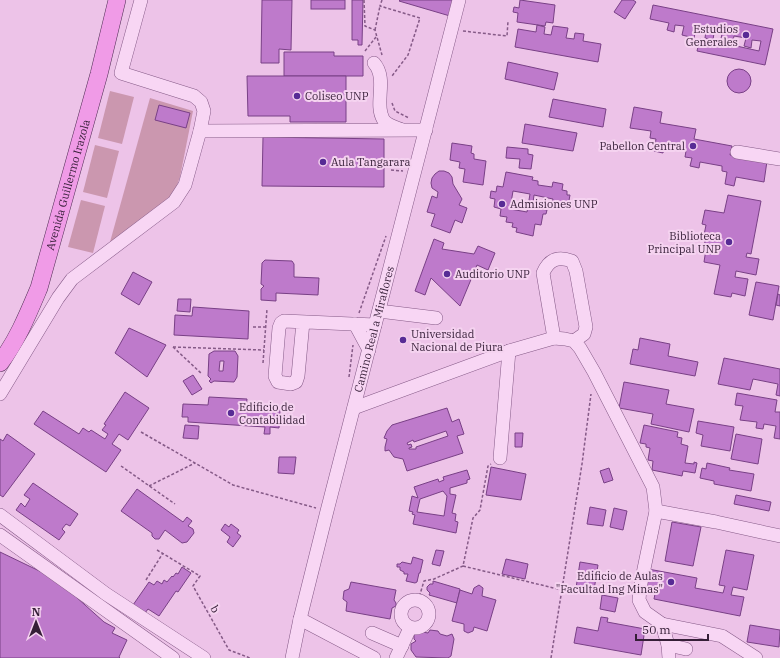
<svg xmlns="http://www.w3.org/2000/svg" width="780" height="658" font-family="'IBM Plex Serif',serif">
<rect width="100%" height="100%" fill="#edc3e8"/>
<g fill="#cb97af">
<path d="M110 91 134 97 122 144 98 138Z"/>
<path d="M150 98 193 111 180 177 175 191 166 203 110 242Z"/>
<path d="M95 145 119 151 107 198 83 192Z"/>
<path d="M81 200 105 206 93 253 68 247Z"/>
</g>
<g fill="#be7acb" stroke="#794086" fill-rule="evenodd">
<path d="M262 0H292L291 50 279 49V63H261Z"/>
<rect x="311" y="0" width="34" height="9"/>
<path d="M352 0H363L362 45H358V40H352Z"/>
<path d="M400 0H455L450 16 399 1Z"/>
<path d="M520 0 555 5 553 23 546 22 545 26 517 22 518 13 513 12 514 7 519 8Z"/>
<path d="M622 0H633L636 2 625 19 614 12Z"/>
<path d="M653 5 773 29 765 65 697 51 700 39 720 43 722 34 714 33 713 40 705 38 706 31 696 29 694 38 682 35 684 26 675 25 674 32 667 30 669 23 650 19ZM734 36 746 38 744 46 751 48 752 40 761 41 759 51 732 45Z"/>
<path d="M537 25 545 27 544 34 551 35 553 26 568 28 566 38 574 39 575 33 584 34 583 41 601 44 598 62 515 47 518 29 536 32Z"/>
<path d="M284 52H334V56H363V76H284Z"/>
<path d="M508 62 558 73 554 90 505 79Z"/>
<circle cx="739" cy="81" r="12"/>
<path d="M247 76H346V122H290V116H248Z"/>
<path d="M553 99 606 109 603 127 549 117Z"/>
<path d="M159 105 190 113 186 128 155 120Z"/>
<path d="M634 107 662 112 660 123 696 129 694 139 732 146 730 155 767 161 764 182 736 177 734 186 725 184 727 172 722 171V166L700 162 699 168 690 166 692 158 685 157 686 151 664 147 663 153 654 151 656 139 650 138 651 131 630 128Z"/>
<path d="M525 124 577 133 573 151 522 143Z"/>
<path d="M263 137 384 139V187L262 186Z"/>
<path d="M452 143 472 146 471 153 474 154V159L486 161 483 185 463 182 465 169 459 168 460 162 450 160Z"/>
<path d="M507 147 528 149V154L533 155 531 169 519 168 520 159 506 158Z"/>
<path d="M439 171H444L449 173 452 177 453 184 462 199 459 205 467 208 462 223 455 220 450 233 431 226 435 214 427 212 432 196 437 198 438 192 432 188 431 183 432 178 435 174Z"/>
<path d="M506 172 533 177 532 180 538 181V185L552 187 553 182 563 184 562 190 567 191V195H570L568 206 552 203 553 199 534 195 533 203 542 205 541 209 547 210 546 214H543L541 225 535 224 533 236 516 232 517 228 512 227 513 223 506 222 507 217 500 216 501 209 494 207 495 199 490 198 491 191 496 192 497 186 503 187ZM513 191 530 194 527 212 510 209Z"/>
<path d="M728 195 761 201 751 254 747 253 746 257 759 259 756 275 736 271 735 277 748 279 745 296 732 293 731 297 714 294 720 265 704 262 706 249 704 248 706 235H704L706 225 702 224 705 210 724 213Z"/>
<path d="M434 239 444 243 442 249 474 254 478 246 495 253 488 270 477 265 460 306 431 278 425 295 415 291Z"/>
<path d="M265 260 292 261 294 264V277L319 278 318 295 276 293V301L261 300V289L264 286 261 284 262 263Z"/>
<path d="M133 272 152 282 139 305 121 294Z"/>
<path d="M756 282 779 286 773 320 749 315Z"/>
<path d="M778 294 780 295V306L776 305Z"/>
<path d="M178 299H191L190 312 177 311Z"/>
<path d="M193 307 249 311 248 339 174 335 175 315 192 316Z"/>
<path d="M129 328 166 345 147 377 115 353Z"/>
<path d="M640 338 670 344 668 356 698 362 695 376 630 364 633 349 638 350Z"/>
<path d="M214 351H235L238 356 237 377 234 382 214 381 211 383 209 381 211 379 208 376 209 354ZM220 361H224L223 371H219Z"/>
<path d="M724 358 780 369V396L776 395 778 384 753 379 750 390 718 384Z"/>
<path d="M193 375 202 389 192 395 183 381Z"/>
<path d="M624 382 669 390 666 404 694 409 689 432 651 424 653 414 619 408Z"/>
<path d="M125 392 149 408 128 440 119 434 112 444 121 450 106 472 34 424 43 411 79 434 83 428 89 432 91 430 105 439 108 434 102 430 106 425 104 424Z"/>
<path d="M737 393 777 400 775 412H780V439L774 438 776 426 764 424 763 429 756 428 757 422 740 420 743 406 735 405Z"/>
<path d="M209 397 247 399 246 408 280 410 279 428 270 427V434H264L265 427 188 422V417H182L183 404 208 405Z"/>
<path d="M447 408 452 422 459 419 464 434 457 436 463 453 407 471 403 459 394 457 389 450 385 451V447L387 439 384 438 387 431 392 425ZM446 431 448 436 416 447V449H409V448L412 447 411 444 408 445 407 443 413 440 414 442Z"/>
<path d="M698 421 734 427 730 451 701 446 703 435 696 433Z"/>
<path d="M185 425 199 426 198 439 183 438Z"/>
<path d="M644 425 678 432 677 437 682 438 681 444 688 446 685 463 694 464V462L697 463 695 473 683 471 682 476 652 470 653 461 648 460 650 448 646 447V444L640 443Z"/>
<path d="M515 433H523L522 447H515Z"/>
<path d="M7 434 35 454 3 497 0 495V439L3 441Z"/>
<path d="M736 434 762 439 758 464 731 459Z"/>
<path d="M279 457H296L294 474 278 473Z"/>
<path d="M707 463 730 468 729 470 754 474 751 491 714 484V481L700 478 702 468 706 469Z"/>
<path d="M491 467 526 474 521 500 486 495Z"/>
<path d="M609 468 613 480 604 483 600 471Z"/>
<path d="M467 470 470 479 467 480V483L450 488V494L456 495 452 513 456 514 455 521 458 522 456 533 413 524 415 515 412 514 413 512 409 511 412 496 418 498 414 487 438 479 439 482 444 480 443 477ZM443 491 447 496 444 516 417 512 420 499Z"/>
<path d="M33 483 78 514 70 526 66 524 62 529 65 532 59 540 16 510 21 503 25 507 30 499 24 495Z"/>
<path d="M137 489 183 522 187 517 192 521 188 526 193 529 194 533 187 542 182 543 165 530 159 539H155L152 536V533L121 511Z"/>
<path d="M736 495 771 502 769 511 734 504Z"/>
<path d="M590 507 606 510 603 526 587 524Z"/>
<path d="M614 508 627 511 623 530 610 527Z"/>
<path d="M672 522 701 527 693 566 665 561Z"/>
<path d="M225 524 229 527 231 524 239 530 237 533 241 536 233 547 227 542 230 537 221 530Z"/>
<path d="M436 550 444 551 440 566 432 564Z"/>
<path d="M726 550 754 555 747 590 733 587 731 595 744 597 740 616 654 599 656 589 645 587 648 569 697 578 695 588 723 593 725 586 719 585Z"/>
<path d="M0 552 56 579 104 622 115 628 112 633 127 640 119 657 120 658H0Z"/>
<path d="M413 557 423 560 420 573H419L417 582 415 583 406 581 408 574H404V572L400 570V567H397V564H400L402 562 411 564Z"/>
<path d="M506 559 528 564 525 579 502 574Z"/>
<path d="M580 562 598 565 594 590 576 588Z"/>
<path d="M182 567 191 573 178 592 176 591 159 616 148 609 145 613 133 605 149 582 154 585 157 581 162 584 164 580 167 582 172 576 173 577 176 573 178 574Z"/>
<path d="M433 581 460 589 457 603 429 595 430 593 427 590V587L430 584H433Z"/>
<path d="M351 582 396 590 394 600 396 603V606L392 608 390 619 346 611 347 602 343 599 344 591 349 589Z"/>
<path d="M479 585 483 588 482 596 496 600 487 631 474 627 473 631 468 633 464 631V624L452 621 460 590 472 594 474 588Z"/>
<path d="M602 595 618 598 615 612 600 609Z"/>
<path d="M601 617 608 618 607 622 645 629 641 655 574 643 577 627 598 631Z"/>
<path d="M750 625 780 630 779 647 747 642Z"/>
<path d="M430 630 438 631 440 634 447 636 452 634 454 639 451 656 448 658 416 657 411 650V644L416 641 414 639V633L417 631 428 633Z"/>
</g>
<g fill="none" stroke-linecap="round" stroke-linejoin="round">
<defs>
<g id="minor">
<path d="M374 63C388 79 374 103 383 119 386 125 394 127 400 129"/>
<path d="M200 131 426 130"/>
<path d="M737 152 780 159"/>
<path d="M379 311 436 318"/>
<path d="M303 322 298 376 296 382 291 384 278 382 275 376 279 328 281 323 284 321 375 325"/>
<path d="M355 324 369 350"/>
<path d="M554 338 543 273C549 259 558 256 572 261L576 271 586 327 584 334 574 341"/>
<path d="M0 394 58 298 72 279 174 202 185 185 200 131 204 111 201 102 194 96 121 73 141 0"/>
<path d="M354 408 509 351 554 338 565 339 574 341 580 348 594 372 653 487 656 511"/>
<path d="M500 458 509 351"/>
<path d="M0 515 106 594 204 658"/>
<path d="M0 535 173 658"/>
<circle cx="415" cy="614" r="14"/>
<path d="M300 619 374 658"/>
<path d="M662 624 722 636 756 658"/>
<path d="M372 633 402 646"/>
<path d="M668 645 686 649"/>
<path id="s1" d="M292 658 300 619 327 511 459 0"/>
<path d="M396 658 410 628"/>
<path d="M669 658 668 645 662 624 645 612 639 600 640 588 656 511 716 522 780 536"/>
</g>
<g id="major">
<path id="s2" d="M0 363C17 341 28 314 39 288L99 74 117 0"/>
</g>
</defs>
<use href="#minor" stroke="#855a87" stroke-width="14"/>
<use href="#major" stroke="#512e55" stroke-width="18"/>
<g stroke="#855a87" stroke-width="1.5" stroke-dasharray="3 2" stroke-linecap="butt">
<path d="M364 0 365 26 375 30 382 55"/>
<path d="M382 0 380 6 420 18 408 55 392 76"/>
<path d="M375 30 380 6"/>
<path d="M463 31 507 36 508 21"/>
<path d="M365 51 376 37"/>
<path d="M392 103 395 111 409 118"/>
<path d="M391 170 403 171"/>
<path d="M359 313 386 236"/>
<path d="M253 327H265"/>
<path d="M173 347 264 350"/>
<path d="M173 347 202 374"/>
<path d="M263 363 267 309"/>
<path d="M349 377 353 345"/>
<path d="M141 432 233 485 316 508"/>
<path d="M121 466 175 504"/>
<path d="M149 486 195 463"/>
<path d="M157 550 200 576 193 586 229 650 250 658"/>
<path d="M463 566 562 590"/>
<path d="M146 580 163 553"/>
<path d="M418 601 424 581 434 579 463 566 473 518 480 510 488 466 491 464"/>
<path d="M551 658 582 464 591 394"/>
</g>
<use href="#minor" stroke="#f8d6f4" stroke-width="13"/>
<use href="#major" stroke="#f09be7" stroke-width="17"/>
</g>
<g fill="#572b95" stroke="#f5d3f0" stroke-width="1.5">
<circle cx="746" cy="35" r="4"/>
<circle cx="297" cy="96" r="4"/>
<circle cx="693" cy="146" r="4"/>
<circle cx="323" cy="162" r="4"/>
<circle cx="502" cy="204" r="4"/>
<circle cx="729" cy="242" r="4"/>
<circle cx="447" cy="274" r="4"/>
<circle cx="403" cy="340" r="4"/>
<circle cx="231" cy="413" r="4"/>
<circle cx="671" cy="582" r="4"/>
</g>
<g text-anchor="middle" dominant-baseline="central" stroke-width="4" stroke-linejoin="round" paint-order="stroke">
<g font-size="11" fill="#351e37" stroke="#f5d3f0" text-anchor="start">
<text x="738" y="29" text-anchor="end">Estudios<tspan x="738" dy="13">Generales</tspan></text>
<text x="305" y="96">Coliseo UNP</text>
<text x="685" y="146" text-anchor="end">Pabellon Central</text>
<text x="331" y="162">Aula Tangarara</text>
<text x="510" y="204">Admisiones UNP</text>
<text x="721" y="236" text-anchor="end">Biblioteca<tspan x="721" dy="13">Principal UNP</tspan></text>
<text x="455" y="274">Auditorio UNP</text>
<text x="411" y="334">Universidad<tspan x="411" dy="13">Nacional de Piura</tspan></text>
<text x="239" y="407">Edificio de<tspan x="239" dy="13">Contabilidad</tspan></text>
<text x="663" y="576" text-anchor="end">Edificio de Aulas<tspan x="663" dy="13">"Facultad Ing Minas"</tspan></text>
</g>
<g font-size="11" fill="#351e37" stroke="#f5d3f0">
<text stroke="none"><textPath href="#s2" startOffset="192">Avenida Guillermo Irazola</textPath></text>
<text stroke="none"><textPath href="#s1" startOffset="339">Camino Real a Miraflores</textPath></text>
<text transform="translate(215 609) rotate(61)">b</text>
</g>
</g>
<g transform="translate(36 622)" stroke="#f5d3f0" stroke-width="3" paint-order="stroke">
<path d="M0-3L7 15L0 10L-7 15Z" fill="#351e37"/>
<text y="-6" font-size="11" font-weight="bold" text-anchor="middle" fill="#351e37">N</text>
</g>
<path d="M636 634v6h72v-6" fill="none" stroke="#351e37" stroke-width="2"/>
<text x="642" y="634" font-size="12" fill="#351e37" stroke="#f5d3f0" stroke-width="3" paint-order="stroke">50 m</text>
</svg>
